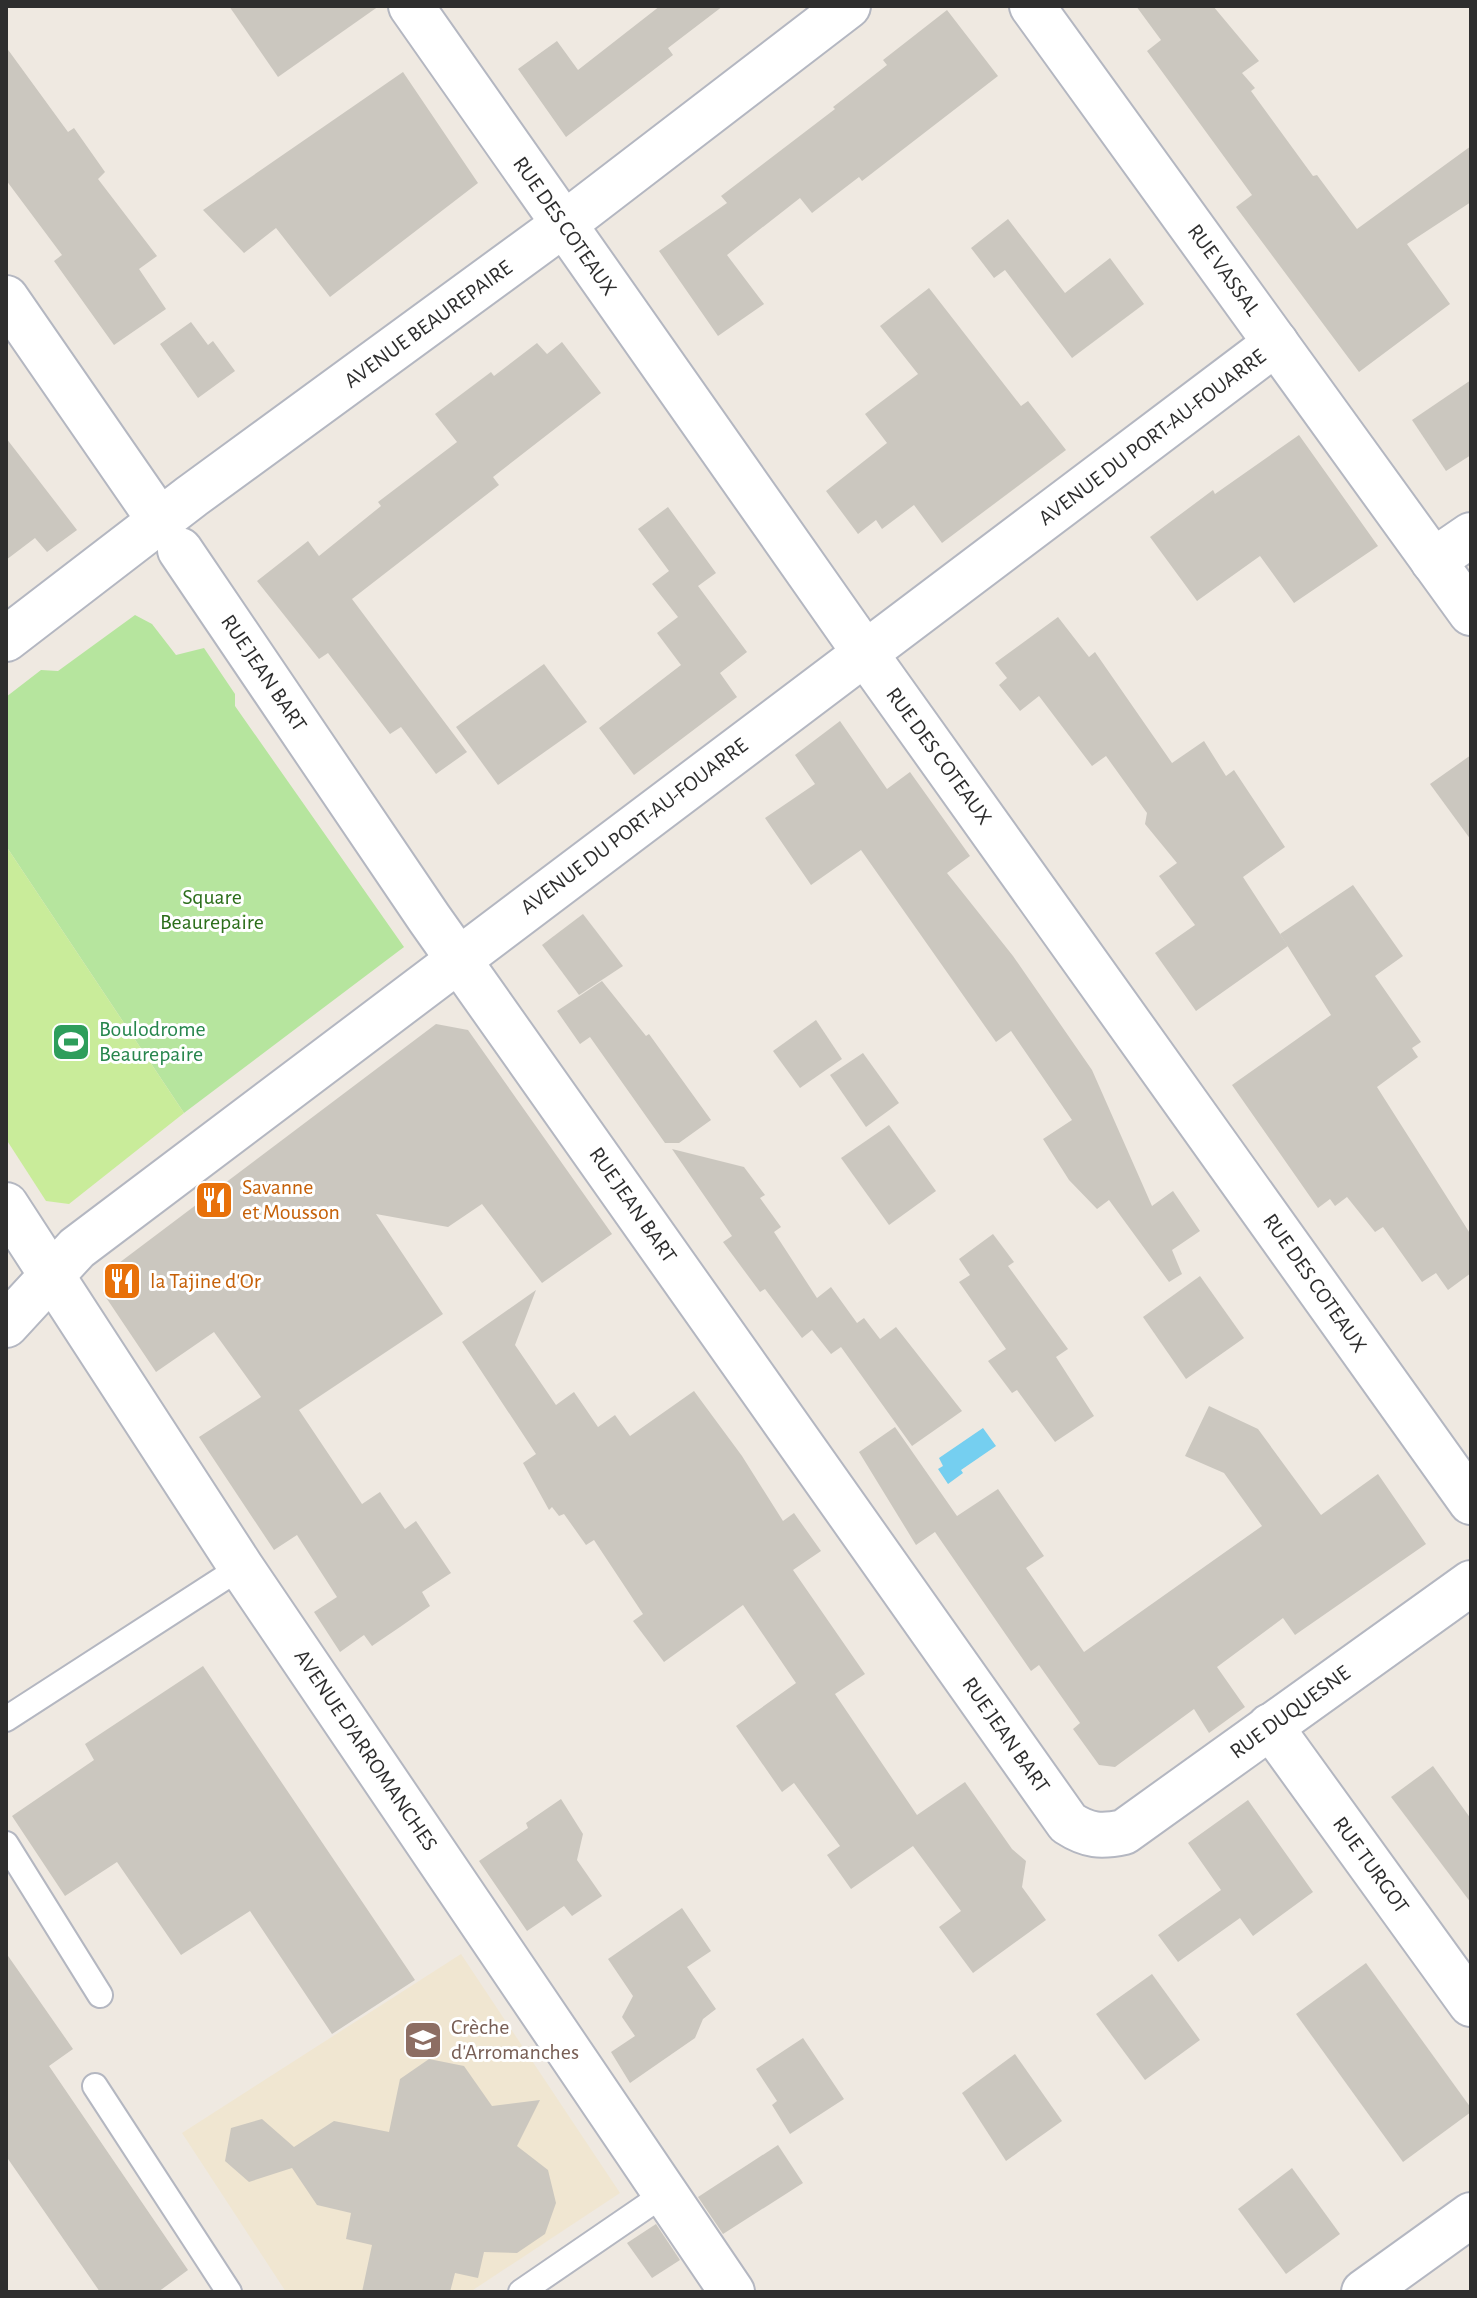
<svg xmlns="http://www.w3.org/2000/svg" width="1477" height="2298" font-family="'Alegreya Sans',sans-serif">
<rect width="100%" height="100%" fill="#efe9e1"/>
<path fill="#f0e6d1" d="M461 1954 620 2193 470 2292H286L182 2133Z"/>
<path fill="#b6e59e" d="M135 615 152 624 176 655 204 648 235 694V706L404 947 184 1113 6 846V697L41 670 58 671Z"/>
<path fill="#c9ec9a" d="M6 846 184 1113 69 1204 46 1201 6 1139Z"/>
<path fill="#75cff0" d="M983 1428 996 1446 961 1470 963 1473 948 1484 938 1469 943 1466 939 1458Z"/>
<g fill="#cbc7bf">
<path d="M229 6H379L278 77Z"/>
<path d="M660 6H723L668 48 673 55 566 137 518 69 557 41 578 70Z"/>
<path d="M1136 6H1213L1259 61 1242 73 1255 88 1251 91 1313 176 1317 175 1357 229 1471 146V202L1407 244 1450 304 1359 372 1236 207 1252 195 1147 51 1161 40Z"/>
<path d="M947 10 998 76 862 181 859 177 812 213 800 198 727 255 764 304 718 336 659 251 727 203 721 196 835 109 833 107 887 65 883 60Z"/>
<path d="M6 47 68 132 74 128 105 172 98 179 157 256 139 269 166 309 114 345 54 261 62 255 6 180Z"/>
<path d="M403 72 478 183 330 297 276 228 244 253 203 210Z"/>
<path d="M1008 219 1065 293 1110 258 1144 304 1072 358 1005 270 994 278 971 248Z"/>
<path d="M929 288 1021 406 1028 401 1066 450 942 543 914 505 882 529 876 520 858 534 826 491 887 443 865 414 918 374 880 326Z"/>
<path d="M191 322 208 345 213 341 235 371 198 398 160 344Z"/>
<path d="M562 342 601 393 493 477 499 485 352 599 467 752 436 774 401 727 390 734 328 653 319 659 257 581 308 541 319 556 381 506 378 502 457 442 435 414 491 372 494 376 537 343 547 354Z"/>
<path d="M1471 380V455L1446 471 1412 420Z"/>
<path d="M1299 435 1378 546 1294 603 1260 556 1197 601 1150 537 1213 490 1215 494Z"/>
<path d="M6 438 77 530 47 552 35 538 6 560Z"/>
<path d="M668 507 716 573 698 586 747 652 720 673 737 697 634 775 599 728 681 665 657 633 678 617 652 584 669 571 638 529Z"/>
<path d="M1058 617 1089 657 1095 652 1172 763 1204 741 1226 776 1234 770 1285 847 1243 877 1288 946 1196 1011 1155 953 1195 925 1159 876 1177 863 1145 824 1147 813 1106 756 1092 766 1039 696 1020 711 999 685 1007 678 995 663Z"/>
<path d="M544 664 587 722 498 785 456 727Z"/>
<path d="M840 721 887 789 910 772 970 856 947 873 1013 956 1092 1070 1152 1206 1173 1191 1200 1231 1172 1250 1182 1274 1169 1282 1109 1200 1097 1209 1069 1180 1043 1139 1072 1120 1011 1031 996 1042 861 850 811 885 765 818 815 784 795 755Z"/>
<path d="M1471 755V840L1430 784Z"/>
<path d="M1353 885 1403 956 1375 976 1421 1042 1412 1048 1418 1057 1377 1087 1471 1235V1273L1448 1290 1436 1273 1422 1282 1383 1227 1375 1232 1347 1197 1335 1206 1330 1199 1318 1208 1232 1085 1331 1015 1280 934Z"/>
<path d="M583 914 623 966 579 995 542 945Z"/>
<path d="M602 981 646 1036 649 1034 711 1120 679 1143H665L590 1037 580 1044 557 1011Z"/>
<path d="M816 1020 842 1059 800 1088 773 1051Z"/>
<path d="M436 1024 468 1030 612 1234 542 1283 482 1204 448 1227 376 1214 443 1314 299 1410 362 1504 380 1492 405 1529 416 1521 451 1573 422 1592 430 1606 400 1627 372 1646 364 1635 340 1652 314 1612 337 1597 297 1535 274 1550 199 1437 261 1397 214 1332 156 1372 103 1293 107 1272Z"/>
<path d="M863 1053 899 1103 866 1127 830 1075Z"/>
<path d="M889 1125 936 1191 889 1225 841 1158Z"/>
<path d="M672 1149 744 1167 765 1195 760 1198 781 1227 774 1232 817 1298 831 1287 857 1323 864 1318 880 1339 896 1327 962 1411 912 1446 841 1347 831 1354 812 1330 802 1338 765 1289 760 1292 723 1242 732 1236Z"/>
<path d="M993 1234 1014 1262 1008 1266 1068 1349 1056 1357 1094 1416 1055 1442 1017 1390 1012 1393 988 1361 1006 1349 959 1282 970 1275 959 1259Z"/>
<path d="M1200 1276 1244 1338 1186 1379 1143 1317Z"/>
<path d="M536 1290 515 1345 556 1405 574 1392 598 1427 615 1415 630 1436 694 1391 742 1456 783 1521 794 1513 821 1551 793 1570 865 1674 835 1694 917 1815 965 1782 1012 1849 1026 1861 1022 1887 1046 1920 973 1973 939 1927 961 1911 913 1846 851 1889 827 1855 840 1846 794 1783 782 1792 736 1726 796 1683 743 1605 664 1662 633 1621 643 1614 594 1540 586 1545 564 1514 559 1516 552 1507 549 1510 523 1463 536 1454 462 1342Z"/>
<path d="M1209 1406 1258 1429 1321 1515 1378 1474 1426 1544 1295 1635 1283 1618 1217 1667 1245 1707 1209 1733 1194 1709 1115 1767 1099 1765 1073 1729 1080 1723 1039 1665 1031 1671 935 1532 916 1545 859 1452 895 1427 957 1516 998 1489 1044 1556 1026 1568 1084 1652 1262 1526 1224 1473 1185 1456Z"/>
<path d="M203 1666 415 1980 332 2034 250 1911 181 1955 117 1862 65 1896 12 1816 94 1760 85 1744Z"/>
<path d="M1433 1766 1471 1819V1903L1391 1797Z"/>
<path d="M561 1799 583 1834 577 1860 602 1896 572 1916 564 1906 527 1931 479 1861 528 1828 526 1823Z"/>
<path d="M1248 1800 1313 1892 1253 1936 1240 1918 1178 1962 1158 1935 1221 1890 1188 1843Z"/>
<path d="M682 1908 711 1951 687 1967 716 2009 703 2019 695 2038 630 2083 611 2052 635 2036 622 2017 633 1996 608 1959Z"/>
<path d="M6 1953 73 2049 49 2066 188 2270 158 2292H100L6 2156Z"/>
<path d="M1366 1963 1471 2108V2112L1403 2162 1296 2014Z"/>
<path d="M1152 1974 1200 2040 1145 2080 1096 2014Z"/>
<path d="M803 2038 844 2099 790 2134 772 2105 777 2101 756 2069Z"/>
<path d="M1015 2054 1062 2121 1006 2161 962 2093Z"/>
<path d="M429 2059 464 2066 492 2106 540 2100 517 2146 548 2170 556 2203 545 2234 517 2253 484 2252 478 2278 455 2273 450 2292H362L372 2245 346 2239 351 2213 317 2205 292 2168 249 2182 225 2161 231 2128 262 2119 294 2147 334 2121 389 2132 400 2079Z"/>
<path d="M778 2145 803 2183 723 2234 698 2197Z"/>
<path d="M1292 2168 1340 2234 1286 2274 1238 2209Z"/>
<path d="M656 2224 680 2260 652 2278 627 2243Z"/>
</g>
<g fill="none" stroke-linecap="round" stroke-linejoin="round">
<defs>
<g id="lane">
<path d="M6 1719 241 1567"/>
<path d="M6 1844 100 1995"/>
<path d="M95 2086 229 2292"/>
<path d="M521 2292 667 2192"/>
</g>
<g id="street">
<path d="M411 6 865 653 1471 1502"/>
<path d="M1032 6 1471 613"/>
<path d="M6 298 160 521"/>
<path d="M180 550 429 918 1068 1823C1088 1836 1101 1837 1124 1832L1471 1583"/>
<path d="M1433 561 1471 535"/>
<path d="M6 639 192 496 564 224 848 6"/>
<path d="M6 1205 241 1567 732 2292"/>
<path d="M6 1325 77 1248 1276 343"/>
<path d="M1270 1726 1471 2004"/>
<path d="M1364 2292 1471 2215"/>
</g>
</defs>
<use href="#lane" stroke="#b4b7c1" stroke-width="28"/>
<use href="#street" stroke="#b4b7c1" stroke-width="48"/>
<use href="#lane" stroke="#fff" stroke-width="24"/>
<use href="#street" stroke="#fff" stroke-width="44"/>
</g>
<defs>
<symbol id="stadium-square" viewBox="-11 -11 22 22"><rect x="-9" y="-9" width="18" height="18" rx="4" fill="#2e9e5b" stroke="#fff"/><path d="M0-5a6.5 5 0 1 0 0 10a6.5 5 0 1 0 0-10ZM-3.5-1.8h7v3.6h-7Z" fill="#fff"/></symbol>
<symbol id="restaurant-square" viewBox="-11 -11 22 22"><rect x="-9" y="-9" width="18" height="18" rx="4" fill="#e8710a" stroke="#fff"/><path d="M-5-6h1v4h1v-4h1v4h1v-4h1v5L-1.5 .5V6h-2V.5L-5-1ZM5-6V6H3V1.5H1.5Q1.5-4 5-6Z" fill="#fff"/></symbol>
<symbol id="school-square" viewBox="-11 -11 22 22"><rect x="-9" y="-9" width="18" height="18" rx="4" fill="#8d6e63" stroke="#fff"/><path d="M0-5L7-2L0 1L-7-2ZM-4 1L0 2.5L4 1V4Q0 6-4 4Z" fill="#fff"/></symbol>
</defs>
<g fill-rule="evenodd">
<use href="#stadium-square" x="49" y="1020" width="44" height="44"/>
<use href="#restaurant-square" x="192" y="1178" width="44" height="44"/>
<use href="#restaurant-square" x="100" y="1259" width="44" height="44"/>
<use href="#school-square" x="401" y="2018" width="44" height="44"/>
</g>
<g text-anchor="middle" dominant-baseline="central" stroke-width="6" stroke-linejoin="round" paint-order="stroke">
<g font-size="22" fill="#2e2e2e" stroke="#fff">
<text transform="translate(565 226) rotate(55)">RUE DES COTEAUX</text>
<text transform="translate(1224 270) rotate(54)">RUE VASSAL</text>
<text transform="translate(428 324) rotate(-36)">AVENUE BEAUREPAIRE</text>
<text transform="translate(1152 437) rotate(-37)">AVENUE DU PORT-AU-FOUARRE</text>
<text transform="translate(264 673) rotate(56)">RUE JEAN BART</text>
<text transform="translate(939 756) rotate(54)">RUE DES COTEAUX</text>
<text transform="translate(634 826) rotate(-37)">AVENUE DU PORT-AU-FOUARRE</text>
<text transform="translate(633 1205) rotate(55)">RUE JEAN BART</text>
<text transform="translate(1315 1283) rotate(55)">RUE DES COTEAUX</text>
<text transform="translate(1290 1712) rotate(-36)">RUE DUQUESNE</text>
<text transform="translate(1006 1735) rotate(55)">RUE JEAN BART</text>
<text transform="translate(366 1750) rotate(56)">AVENUE D'ARROMANCHES</text>
<text transform="translate(1371 1865) rotate(54)">RUE TURGOT</text>
</g>
<g font-size="22" fill="#2c6e1b" stroke="#fff">
<text x="212" y="897">Square<tspan x="212" dy="25">Beaurepaire</tspan></text>
</g>
<g font-size="22" fill="#27864d" stroke="#fff" text-anchor="start">
<text x="99" y="1029">Boulodrome<tspan x="99" dy="25">Beaurepaire</tspan></text>
</g>
<g font-size="22" fill="#c56008" stroke="#fff" text-anchor="start">
<text x="242" y="1187">Savanne<tspan x="242" dy="25">et Mousson</tspan></text>
<text x="150" y="1281">la Tajine d'Or</text>
</g>
<g font-size="22" fill="#785e54" stroke="#fff" text-anchor="start">
<text x="451" y="2027">Crèche<tspan x="451" dy="25">d'Arromanches</tspan></text>
</g>
</g>
<rect width="1477" height="2298" fill="none" stroke="#2e2e2e" stroke-width="16"/>
</svg>
